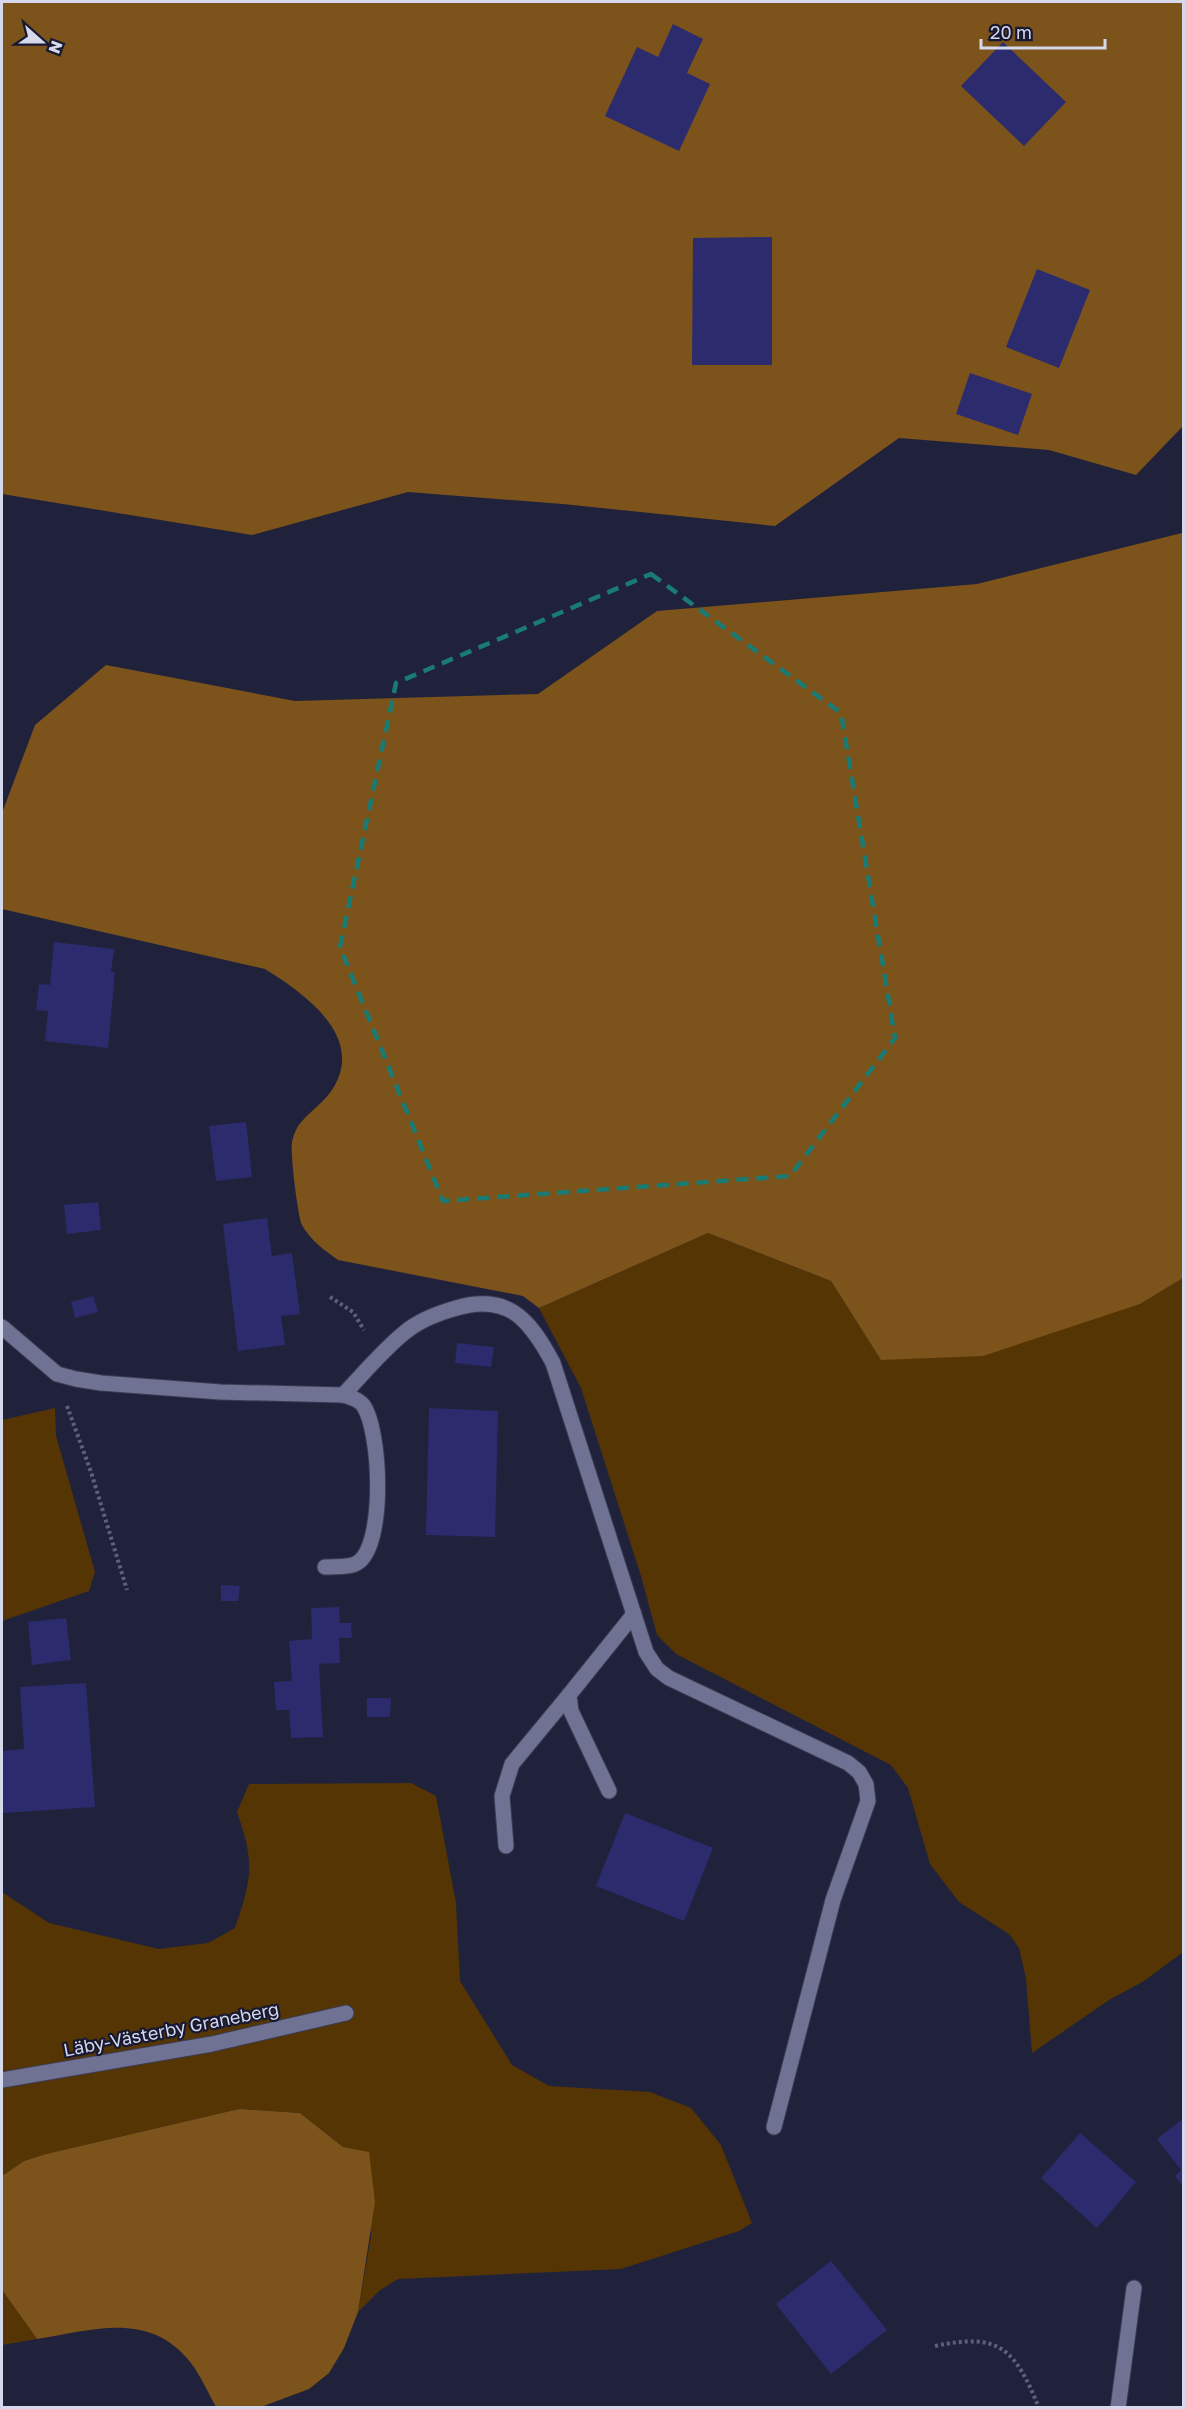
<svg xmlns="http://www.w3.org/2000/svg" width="1185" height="2409" font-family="'Golos Text',sans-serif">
<rect width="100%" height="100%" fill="#20223c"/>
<g fill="#553504">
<path d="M708 1233 831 1281 881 1360 1140 1304 1183 1278V1952L1144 1981 1109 2000 1032 2053 1026 1978 1019 1948 1009 1934 959 1902 930 1864 908 1788 891 1765 676 1654 657 1635 641 1576 581 1388 539 1308Z"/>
<path d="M55 1408 56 1436 95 1572 89 1591 2 1621V1420Z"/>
<path d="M411 1783 436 1796 456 1903 460 1981 512 2065 549 2086 650 2092 691 2108 721 2145 752 2223 739 2231 621 2269 398 2279 379 2291 358 2312 371 2236 369 2153 343 2147 300 2113 239 2109 46 2154 24 2161 2 2176V1892L49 1923 159 1949 208 1943 235 1928C252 1878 255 1863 237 1812L249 1784Z"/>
<path d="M2 2290 37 2339 2 2345Z"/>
</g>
<g fill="#7c531a">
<path d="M2 2H1183V426L1136 475 1049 450 899 438 775 526 563 504 408 492 252 535 2 494Z"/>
<path d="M1182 533 1183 1278 1140 1304 983 1356 881 1360 831 1281 708 1233 539 1308 523 1296 338 1260C324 1250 311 1241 302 1225 298 1218 290 1153 292 1143 292 1139 296 1130 298 1126 309 1111 326 1102 335 1085 363 1034 302 992 265 969L2 909V813L35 725 106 665 295 701 538 694 657 611 977 584Z"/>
<path d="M239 2109 300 2113 343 2147 369 2152 375 2202 358 2312 344 2348 329 2373 309 2389 261 2407H216C208 2393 201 2376 191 2363 150 2310 93 2330 37 2339L2 2290V2176L24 2161 46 2154Z"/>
</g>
<g fill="#2c2b6d">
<path d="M673 24 703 39 687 73 710 84 679 151 605 116 637 47 658 57Z"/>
<path d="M1003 42 1066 102 1024 146 961 86Z"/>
<path d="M772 237V365H692L693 238Z"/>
<path d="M1037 269 1090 290 1059 368 1006 347Z"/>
<path d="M970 373 1032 394 1018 435 956 414Z"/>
<path d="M54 942 114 949 111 972H115L108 1048 45 1041 48 1011 36 1010 39 984 50 985Z"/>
<path d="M246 1122 252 1177 216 1181 209 1126Z"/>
<path d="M98 1202 101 1230 67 1234 64 1205Z"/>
<path d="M267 1218 272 1256 292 1253 300 1314 281 1316 285 1345 238 1351 223 1224Z"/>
<path d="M93 1296 98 1312 75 1318 71 1302Z"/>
<path d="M457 1343 494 1347 491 1367 455 1363Z"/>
<path d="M429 1408 498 1411 495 1537 426 1535Z"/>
<path d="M221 1585 240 1586 238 1601H221Z"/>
<path d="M339 1607 340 1623H351L352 1638H339L340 1663 319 1664 323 1737 291 1738 289 1710H276L274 1682 292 1681 289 1641 312 1639 311 1608Z"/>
<path d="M66 1618 71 1660 32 1665 28 1622Z"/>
<path d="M86 1683 95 1807 2 1813V1751L24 1749 20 1687Z"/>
<path d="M367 1698H391L390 1717H367Z"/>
<path d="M625 1813 713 1848 684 1921 596 1886Z"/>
<path d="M1184 2118V2188L1175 2176 1181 2170 1157 2139Z"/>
<path d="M1080 2133 1136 2182 1097 2228 1041 2178Z"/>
<path d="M831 2261 887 2330 831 2374 776 2304Z"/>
</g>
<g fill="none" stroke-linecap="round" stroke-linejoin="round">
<defs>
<g id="lane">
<path d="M325 1567C334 1566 349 1568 357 1563 386 1546 381 1430 363 1405 358 1399 350 1397 343 1395 363 1374 382 1351 404 1333 418 1321 436 1314 453 1309 507 1292 529 1318 553 1363L646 1652 657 1669 669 1678 848 1763 859 1772 866 1784 868 1801 833 1900 774 2127"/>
<path d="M609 1791 571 1711 569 1695 634 1614"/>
<path d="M506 1846 502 1796 512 1764 569 1695"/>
</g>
<g id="street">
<path d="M2 1327 57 1374 76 1379 101 1383 220 1392 343 1395"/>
<path d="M2 2080 212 2044 346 2013"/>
<path d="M1118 2408 1134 2288"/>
</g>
</defs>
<use href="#lane" stroke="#3b3c52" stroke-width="17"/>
<use href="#street" stroke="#3b3c52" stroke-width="17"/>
<g stroke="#5f6179" stroke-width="4" stroke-dasharray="3 3" stroke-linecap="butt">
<path d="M330 1297 353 1312 364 1330"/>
<path d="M67 1406 91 1472 127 1590"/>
<path d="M935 2346C1000 2332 1015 2349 1039 2408"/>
</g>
<use href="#lane" stroke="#6f7292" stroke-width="15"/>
<use href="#street" stroke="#6f7292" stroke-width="15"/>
</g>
<path fill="none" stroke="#197b74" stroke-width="4.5" stroke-dasharray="12 8" stroke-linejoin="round" d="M651 574 841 713 895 1038 790 1176 443 1201 340 947 396 683Z"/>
<g text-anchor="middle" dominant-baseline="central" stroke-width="4.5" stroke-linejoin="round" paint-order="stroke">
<g font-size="18" fill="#d6d9eb" stroke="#171832">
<text transform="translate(171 2029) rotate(-11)">Läby-Västerby Graneberg</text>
</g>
</g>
<rect width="1185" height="2409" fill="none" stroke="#d6d9eb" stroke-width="6"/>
<g transform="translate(42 42) rotate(111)" stroke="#171832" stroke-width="4.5" paint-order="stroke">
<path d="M0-4.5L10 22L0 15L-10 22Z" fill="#d6d9eb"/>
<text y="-9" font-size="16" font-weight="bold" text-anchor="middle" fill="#d6d9eb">N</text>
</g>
<path d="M981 39v9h124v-9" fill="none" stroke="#d6d9eb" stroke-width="3"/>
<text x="990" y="39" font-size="18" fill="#d6d9eb" stroke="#171832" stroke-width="4.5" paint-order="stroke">20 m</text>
</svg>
